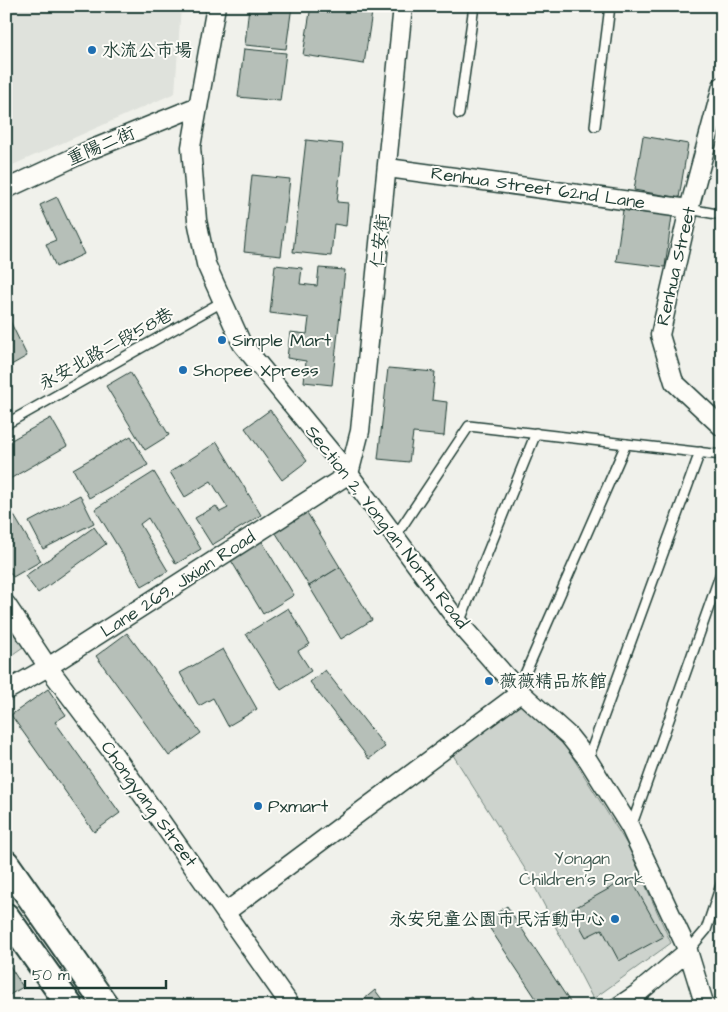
<svg xmlns="http://www.w3.org/2000/svg" width="728" height="1012" font-family="'Architects Daughter','LXGW WenKai TC',sans-serif">
<rect width="100%" height="100%" fill="#f0f1eb"/>
<filter id="ink" filterUnits="userSpaceOnUse"><feTurbulence type="fractalNoise" baseFrequency=".02" numOctaves="2"/><feDisplacementMap in="SourceGraphic" scale="10" xChannelSelector="R" yChannelSelector="G"/><feConvolveMatrix kernelMatrix="1 2 1 2 8 2 1 2 1" color-interpolation-filters="sRGB"/></filter>
<g filter="url(#ink)">
<path fill="#dfe2dc" d="M6 6H181L175 93 6 168Z"/>
<g fill="#cdd3cd" stroke="#768880">
<path d="M6 623 23 647 6 659Z"/>
<path d="M523 703 542 708 628 846 671 943 593 999 527 872 453 755Z"/>
</g>
<g fill="#b6bfb8" stroke="#1f3d34">
<path d="M249 6H292L286 49 245 45Z"/>
<path d="M311 6H373L364 64 303 55Z"/>
<path d="M244 49 286 53 280 101 238 97Z"/>
<path d="M643 136 688 144 679 198 634 190Z"/>
<path d="M306 140 343 144 337 202 348 203 346 226 334 224 331 256 293 252Z"/>
<path d="M252 175 290 179 281 256 244 252Z"/>
<path d="M57 197 84 254 56 267 46 244 56 240 40 205Z"/>
<path d="M623 210 672 216 665 267 616 261Z"/>
<path d="M275 265 302 268 300 284 317 286 319 268 345 270 332 385 304 382 306 361 287 358 290 332 307 334 309 318 270 313Z"/>
<path d="M10 321 27 356 6 368V323Z"/>
<path d="M388 368 435 372 432 400 447 402 444 436 413 433 409 462 378 459Z"/>
<path d="M130 372 169 435 145 450 106 386Z"/>
<path d="M270 410 307 461 282 480 245 428Z"/>
<path d="M51 418 67 446 8 480 6 443Z"/>
<path d="M131 436 148 465 89 498 73 469Z"/>
<path d="M217 442 261 515 212 545 195 518 216 506 220 512 228 508 211 481 185 497 170 472Z"/>
<path d="M154 472 201 549 176 564 148 518 140 524 168 571 142 586 95 509Z"/>
<path d="M80 495 94 523 43 549 29 522Z"/>
<path d="M6 502 41 561 13 577 6 566Z"/>
<path d="M306 511 340 567 309 586 274 530Z"/>
<path d="M94 527 106 544 38 593 25 576Z"/>
<path d="M260 538 294 595 263 614 229 557Z"/>
<path d="M340 567 372 620 341 639 309 586Z"/>
<path d="M288 608 310 644 298 651 311 671 281 690 246 634Z"/>
<path d="M127 633 201 733 169 756 96 656Z"/>
<path d="M223 649 257 709 228 726 213 698 199 706 180 673Z"/>
<path d="M325 670 385 747 369 759 310 682Z"/>
<path d="M48 689 66 715 55 722 120 813 94 832 11 715Z"/>
<path d="M630 877 663 937 619 961 602 929 586 937 571 910Z"/>
<path d="M507 906 570 1002 564 1006H541L485 921Z"/>
<path d="M6 960 23 987 6 997Z"/>
<path d="M375 990 387 1006H356Z"/>
<path d="M471 997 477 1006H457Z"/>
</g>
<g fill="none" stroke-linecap="round" stroke-linejoin="round">
<defs>
<g id="lane">
<path d="M459 114 474 6"/>
<path d="M595 126 610 6"/>
<path d="M689 209 722 215"/>
<path d="M6 424 222 302"/>
<path d="M395 537 469 426 722 455"/>
<path d="M459 623 536 433"/>
<path d="M518 690 626 444"/>
<path d="M588 759 700 452"/>
<path d="M631 827 722 570"/>
<path d="M688 951 706 930 722 882"/>
</g>
<g id="street">
<path d="M216 6 191 147 197 220 206 264 242 344 349 474 459 623 518 690 569 736 588 760 630 827 688 951 705 1006"/>
<path d="M722 86 689 209 660 335 674 382 722 427"/>
<path d="M388 168 689 209"/>
<path d="M6 189 90 150 198 106"/>
<path d="M6 604 48 667 115 756 291 1006"/>
<path d="M6 691 48 667 349 474 360 431 403 6"/>
<path d="M226 912 520 693"/>
<path d="M619 1006 637 994 688 951"/>
</g>
<g id="secondary">
<path d="M6 863 106 1006"/>
<path d="M6 916 70 1006"/>
</g>
</defs>
<use href="#lane" stroke="#1f3d34" stroke-width="12"/>
<use href="#street" stroke="#1f3d34" stroke-width="21"/>
<use href="#secondary" stroke="#1f3d34" stroke-width="29"/>
<use href="#lane" stroke="#fdfcf7" stroke-width="9"/>
<use href="#street" stroke="#fdfcf7" stroke-width="18"/>
<use href="#secondary" stroke="#fdfcf7" stroke-width="25"/>
</g>
</g>
<g fill="#1f6fb2" stroke="#fdfcf7" stroke-width="2">
<circle cx="92" cy="50" r="5"/>
<circle cx="222" cy="340" r="5"/>
<circle cx="183" cy="370" r="5"/>
<circle cx="489" cy="681" r="5"/>
<circle cx="258" cy="806" r="5"/>
<circle cx="615" cy="919" r="5"/>
</g>
<g text-anchor="middle" dominant-baseline="central" stroke-width="4" stroke-linejoin="round" paint-order="stroke">
<g font-size="18" fill="#1f3d34" stroke="#fdfcf7" text-anchor="start">
<text x="102" y="50">水流公市場</text>
<text x="232" y="340">Simple Mart</text>
<text x="193" y="370">Shopee Xpress</text>
<text x="499" y="681">薇薇精品旅館</text>
<text x="268" y="806">Pxmart</text>
<text x="605" y="919" text-anchor="end">永安兒童公園市民活動中心</text>
</g>
<g font-size="18" fill="#1f3d34" stroke="#fdfcf7">
<text transform="translate(101 146) rotate(-23)">重陽二街</text>
<text transform="translate(538 188) rotate(8)">Renhua Street 62nd Lane</text>
<text transform="translate(380 241) rotate(-84)">仁安街</text>
<text transform="translate(676 266) rotate(-77)">Renhua Street</text>
<text transform="translate(106 349) rotate(-29)">永安北路二段58巷</text>
<text transform="translate(387 527) rotate(52)">Section 2, Yong'an North Road</text>
<text transform="translate(178 584) rotate(-33)">Lane 269, Jixian Road</text>
<text transform="translate(149 804) rotate(54)">Chongyang Street</text>
</g>
<g font-size="18" fill="#425b53" stroke="#fdfcf7">
<text x="582" y="858">Yongan<tspan x="582" dy="21">Children's Park</tspan></text>
</g>
</g>
<rect width="728" height="1012" fill="none" stroke="#fdfcf7" stroke-width="25"/>
<rect x="12" y="12" width="703" height="987" fill="none" stroke="#1f3d34" stroke-width="2" filter="url(#ink)"/>
<path d="M25 980v8h141v-8" fill="none" stroke="#1f3d34" stroke-width="2.5"/>
<text x="32" y="980" font-size="15" fill="#1f3d34" stroke="#fdfcf7" stroke-width="4" paint-order="stroke">50 m</text>
</svg>
